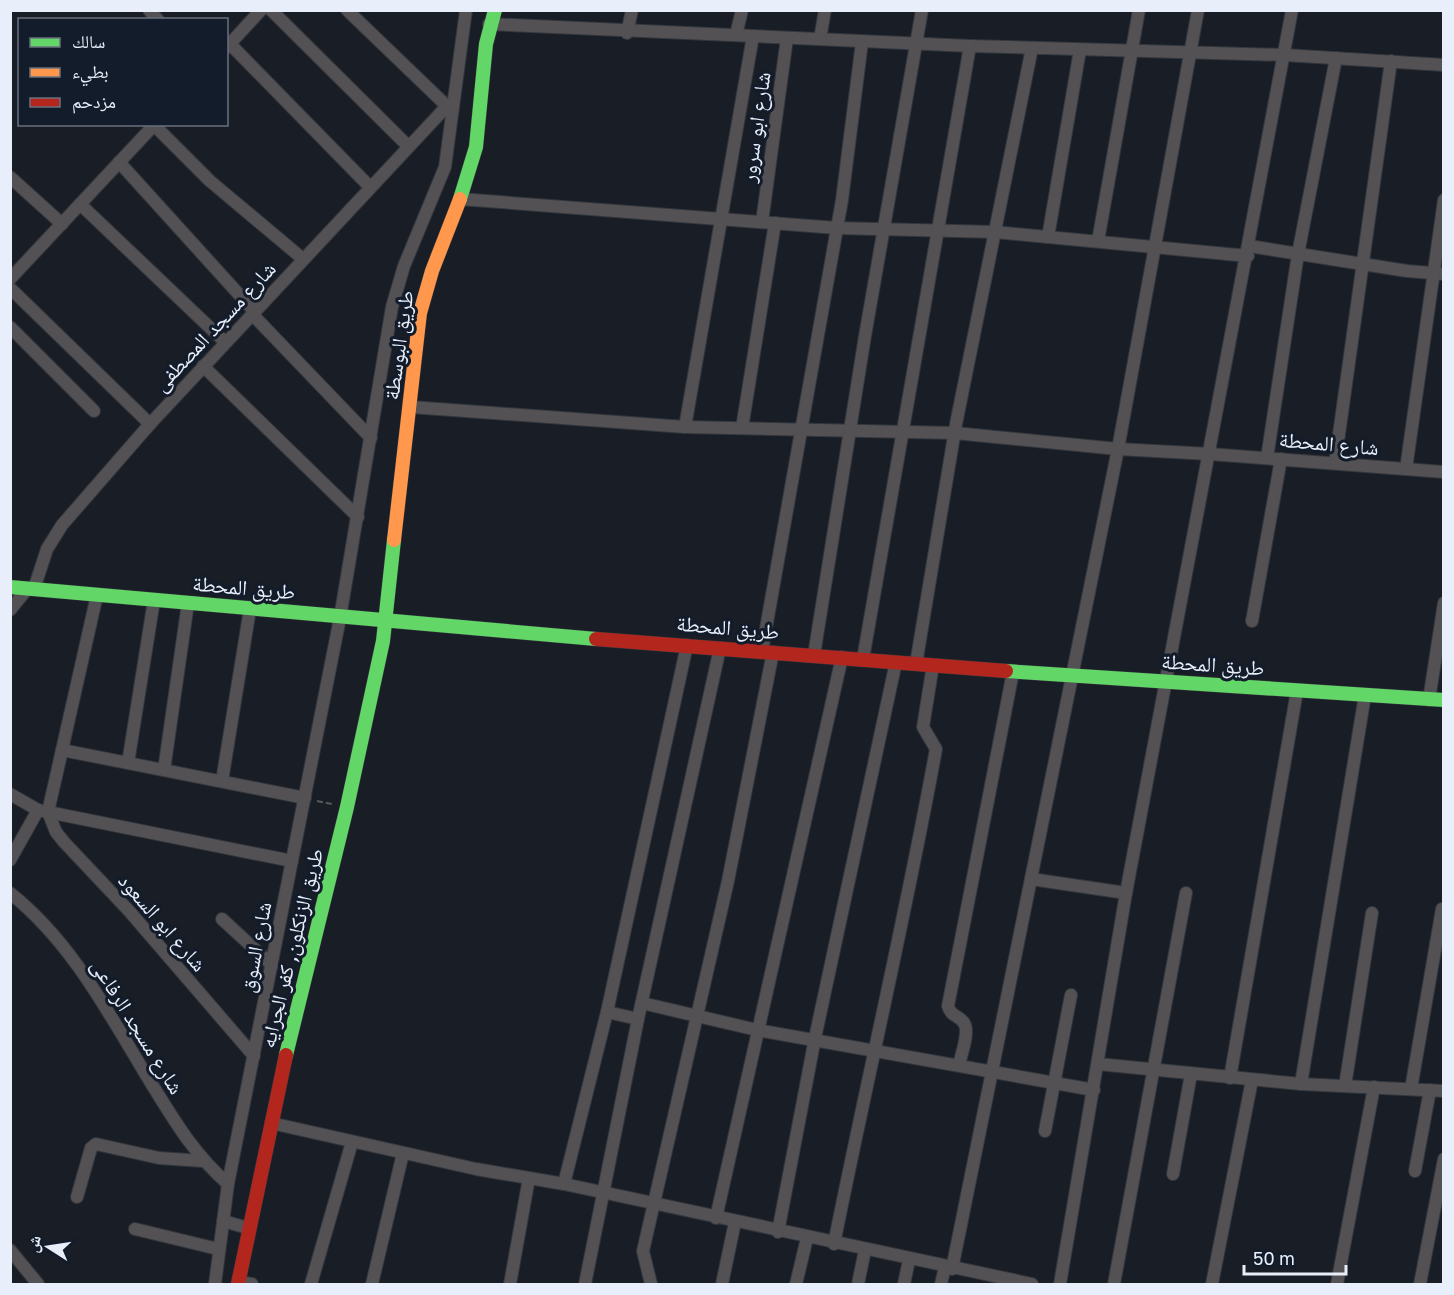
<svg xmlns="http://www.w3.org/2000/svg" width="1454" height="1295" font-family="'Golos Text','Noto Naskh Arabic',sans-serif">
<rect width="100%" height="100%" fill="#191d25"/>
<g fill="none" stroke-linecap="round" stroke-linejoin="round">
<defs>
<g id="street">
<path d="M149 10 158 20"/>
<path d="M271 10 408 146"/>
<path d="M347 10 452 111"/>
<path d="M489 24 970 46 1285 55 1444 65"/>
<path d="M627 33 632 10"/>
<path d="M736 35 742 10"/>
<path d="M820 39 825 10"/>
<path d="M230 44 370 187"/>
<path d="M226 48 261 10"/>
<path d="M154 125 210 181 303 259"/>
<path d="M119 162 254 311"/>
<path d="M10 177 62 224"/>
<path d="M460 199 837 228 995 232 1248 256"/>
<path d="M80 204 225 342"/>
<path d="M762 222 787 38"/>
<path d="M1048 237 1080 50"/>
<path d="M1098 241 1139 10"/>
<path d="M1249 246 1407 271 1444 274"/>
<path d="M10 279 155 124"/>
<path d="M10 288 150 424"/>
<path d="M252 314 371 438"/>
<path d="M10 327 94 411"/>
<path d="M203 366 358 517"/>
<path d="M411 407 685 427 955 433 1118 449 1210 454 1444 472"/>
<path d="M685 427 753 36"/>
<path d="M742 428 775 223"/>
<path d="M1267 458 1298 254 1336 58"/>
<path d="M1335 463 1391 61"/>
<path d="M1406 469 1444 200"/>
<path d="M34 589 47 549 62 525 150 424 447 106"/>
<path d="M97 595 48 812 56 832 64 842 130 912 254 1056"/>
<path d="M10 610 27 589"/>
<path d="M1252 621 1281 459"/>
<path d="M762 651 842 200 862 42"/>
<path d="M814 655 865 336 922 10"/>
<path d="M863 659 970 46"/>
<path d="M916 664 956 424 1032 48"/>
<path d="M1429 700 1444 603"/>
<path d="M62 750 305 798"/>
<path d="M128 763 154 600"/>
<path d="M164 770 188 603"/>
<path d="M222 781 250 609"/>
<path d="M10 794 38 810 292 861"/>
<path d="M10 860 38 810"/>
<path d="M1031 879 1126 893"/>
<path d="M10 893C73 943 110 1016 151 1083 176 1123 193 1153 228 1184"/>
<path d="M222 919 272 965"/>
<path d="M642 1003 757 1030 1094 1090"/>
<path d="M607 1012 638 1019"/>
<path d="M1098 1064 1301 1084 1444 1091"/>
<path d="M959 1065C961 1055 970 1032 964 1023 959 1015 951 1017 948 1006L1013 672"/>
<path d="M1230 1078 1297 691"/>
<path d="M1301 1084 1365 695"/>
<path d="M1345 1086 1372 913"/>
<path d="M1411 1089 1442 909"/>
<path d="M271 1123 476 1169 564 1184 1032 1284"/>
<path d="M1045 1131 1071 995"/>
<path d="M1415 1171 1430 1090"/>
<path d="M1173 1174 1191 1074"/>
<path d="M564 1184 607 1012 687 645"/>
<path d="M77 1197 91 1148 96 1144 159 1158 203 1161"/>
<path d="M716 1218 842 657"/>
<path d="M223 1221 248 1228"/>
<path d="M135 1229 218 1249"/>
<path d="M778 1232 815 1038 896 662"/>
<path d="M834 1244C867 1079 906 915 936 749L923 727 933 665"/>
<path d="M10 1250 38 1284"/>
<path d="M952 1269 1118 449 1198 10"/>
<path d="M238 1282 252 1284"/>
<path d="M215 1284 228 1184 340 618 392 307 404 266 445 167 466 10"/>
<path d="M311 1284 352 1142"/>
<path d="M372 1284 403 1153"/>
<path d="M510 1284 529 1178"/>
<path d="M585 1284 638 1019 720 648"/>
<path d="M651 1284 643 1251 728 881 773 652"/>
<path d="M722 1284 735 1222"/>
<path d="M796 1284 807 1238"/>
<path d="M858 1284 865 1250"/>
<path d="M904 1284 909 1260"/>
<path d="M941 1284 945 1267"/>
<path d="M1060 1284 1126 893 1292 10"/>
<path d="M1114 1284 1186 893"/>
<path d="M1212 1284 1252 1080"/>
<path d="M1337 1284 1374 1087"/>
<path d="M1420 1284 1444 1159"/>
</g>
<g id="fast">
<path d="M460 199 476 147 486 44 495 10"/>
<path d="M10 587 596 639"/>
<path d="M1006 671 1444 700"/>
<path d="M286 1055 347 807 383 641 394 540"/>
</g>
<path id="slow" d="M394 540 420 313 432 271 460 199"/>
<g id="jam">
<path d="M596 639 1006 671"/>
<path d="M238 1284 286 1055"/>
</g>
</defs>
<use href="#street" stroke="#33373e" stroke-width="14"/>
<use href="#fast" stroke="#33373e" stroke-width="15"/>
<use href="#slow" stroke="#33373e" stroke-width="15"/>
<use href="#jam" stroke="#33373e" stroke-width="15"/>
<path stroke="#59595b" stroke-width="2" stroke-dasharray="6 3" stroke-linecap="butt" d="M317 801 332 804"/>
<use href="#street" stroke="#535153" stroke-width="12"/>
<use href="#fast" stroke="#63d668" stroke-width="14"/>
<use href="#slow" stroke="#ff974d" stroke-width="14"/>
<use href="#jam" stroke="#b3261e" stroke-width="14"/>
</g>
<g text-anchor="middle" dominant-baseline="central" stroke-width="6" stroke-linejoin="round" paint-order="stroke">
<g font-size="21" fill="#e9effa" stroke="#131c2b">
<text transform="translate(755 127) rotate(-82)">شارع ابو سرور</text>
<text transform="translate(214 326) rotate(-47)">شارع مسجد المصطفى</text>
<text transform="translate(398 345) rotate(-82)">طريق البوسطة</text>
<text transform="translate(1329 443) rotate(5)">شارع المحطة</text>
<text transform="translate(244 587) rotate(5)">طريق المحطة</text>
<text transform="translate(728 627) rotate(5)">طريق المحطة</text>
<text transform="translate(1213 664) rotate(4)">طريق المحطة</text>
<text transform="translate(163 922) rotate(49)">شارع ابو السعود</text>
<text transform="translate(255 947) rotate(-79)">شارع السوق</text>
<text transform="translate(291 948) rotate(-76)">طريق الزنكلون, كفر الجرايه</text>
<text transform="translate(138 1026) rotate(58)">شارع مسجد الرفاعى</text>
</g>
</g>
<rect width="1454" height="1295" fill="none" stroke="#e9effa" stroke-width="24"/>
<rect x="18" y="18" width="210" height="108" fill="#131c2b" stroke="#69707e" stroke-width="1.5"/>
<rect x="30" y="38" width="30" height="9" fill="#63d668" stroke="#69707e" stroke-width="1.5"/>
<text x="72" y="48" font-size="18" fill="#e9effa">سالك</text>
<rect x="30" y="68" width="30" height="9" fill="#ff974d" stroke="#69707e" stroke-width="1.5"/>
<text x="72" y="78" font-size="18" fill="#e9effa">بطيء</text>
<rect x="30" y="98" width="30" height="9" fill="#b3261e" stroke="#69707e" stroke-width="1.5"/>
<text x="72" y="108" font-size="18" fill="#e9effa">مزدحم</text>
<g transform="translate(48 1247) rotate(282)" stroke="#131c2b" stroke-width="4.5" paint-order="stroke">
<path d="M0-4.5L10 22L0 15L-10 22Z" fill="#e9effa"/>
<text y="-9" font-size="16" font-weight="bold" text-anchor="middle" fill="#e9effa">ش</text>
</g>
<path d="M1244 1265v9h102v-9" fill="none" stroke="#e9effa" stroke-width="3"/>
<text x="1253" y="1265" font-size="18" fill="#e9effa" stroke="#131c2b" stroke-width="4.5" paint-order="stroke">50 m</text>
</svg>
